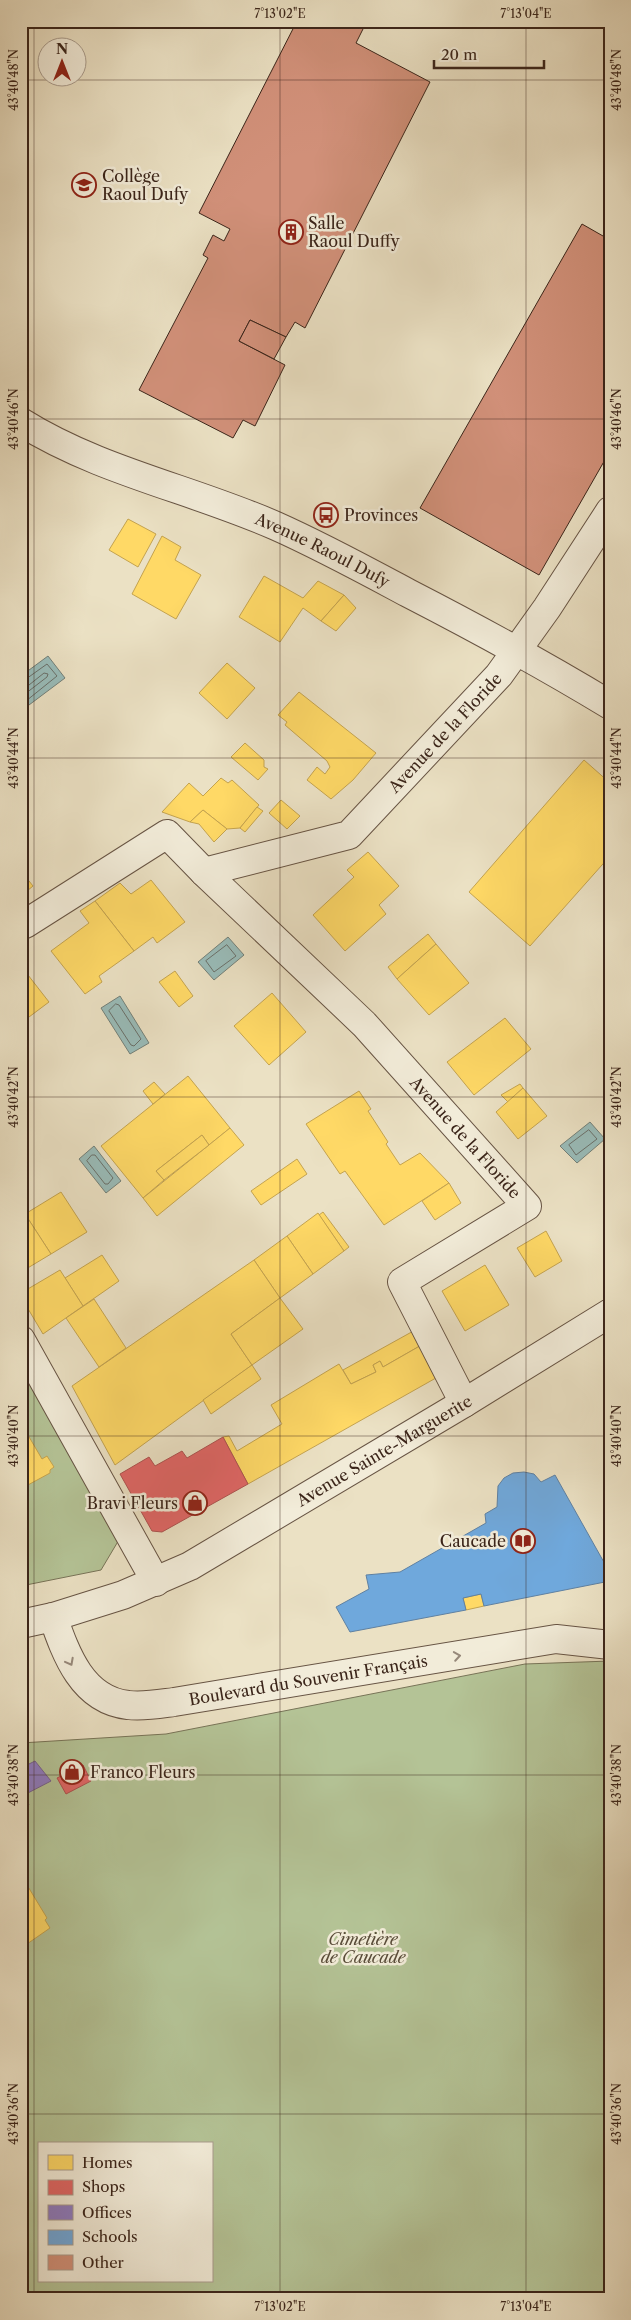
<svg xmlns="http://www.w3.org/2000/svg" width="631" height="2320" font-family="'Libre Caslon Text',serif">
<rect width="100%" height="100%" fill="#ebe1c4"/>
<filter id="stains"><feTurbulence type="fractalNoise" baseFrequency=".004" numOctaves="4"/><feColorMatrix values="0 0 0 0 .2 0 0 0 0 .09 0 0 0 0 .02 0 0 0 .5 -.17"/></filter>
<radialGradient id="worn" r=".72"><stop offset=".6" stop-color="#630" stop-opacity="0"/><stop offset="1" stop-color="#630" stop-opacity=".3"/></radialGradient>
<g fill="#b4c396" stroke="#787458" fill-rule="evenodd">
<path d="M21 1355 123 1533 101 1570 21 1586Z"/>
<path d="M610 1661V2299H21V1743L166 1734 525 1664ZM39 2144H211V2281H39Z"/>
</g>
<g fill="#99bcb9" stroke="#738079">
<path d="M48 656 65 678 21 711V676Z"/>
<path d="M228 937 244 955 214 980 198 962Z"/>
<path d="M120 996 149 1043 130 1054 101 1008Z"/>
<path d="M590 1122 605 1139 577 1163 560 1146Z"/>
<path d="M94 1146 121 1181 106 1193 79 1159Z"/>
</g>
<g fill="#ffd966" stroke="#c4a34f">
<path d="M128 519 156 534 138 567 109 550Z"/>
<path d="M162 536 181 547 175 560 201 575 176 619 132 594Z"/>
<path d="M264 576 303 598 318 581 344 595 321 621 303 608 280 642 239 617Z"/>
<path d="M344 595 356 608 336 631 321 621Z"/>
<path d="M227 663 255 688 227 719 199 693Z"/>
<path d="M299 692 376 753 353 780 331 799 307 780 317 767 325 774 330 767 327 761 285 725 287 722 278 715Z"/>
<path d="M245 743 264 760V767L268 769 258 780 231 757Z"/>
<path d="M584 760 610 783V856L530 946 469 892Z"/>
<path d="M221 778 228 783 232 780 259 805 240 828 227 829 203 810 190 822 162 812 189 783 203 796Z"/>
<path d="M281 800 300 816 287 829 269 813Z"/>
<path d="M257 807 263 811 245 832 240 828Z"/>
<path d="M203 810 227 829 214 842 199 824 190 822Z"/>
<path d="M368 852 399 886 379 905 386 914 345 951 313 915 354 877 347 870Z"/>
<path d="M21 871 33 886 21 896Z"/>
<path d="M151 880 185 922 157 943 153 937 134 951 95 901 120 883 131 894Z"/>
<path d="M95 901 134 951 99 976 102 982 85 994 51 951 89 923 80 911Z"/>
<path d="M428 934 436 944 397 979 388 967Z"/>
<path d="M436 944 469 983 429 1015 397 979Z"/>
<path d="M21 966 49 1002 21 1023Z"/>
<path d="M175 971 193 996 179 1007 159 982Z"/>
<path d="M272 993 306 1032 269 1065 234 1026Z"/>
<path d="M505 1018 531 1049 474 1095 447 1062Z"/>
<path d="M188 1076 230 1128 209 1145 202 1135 156 1171 164 1180 143 1198 101 1146Z"/>
<path d="M154 1082 165 1094 153 1104 143 1091Z"/>
<path d="M520 1084 523 1088 508 1102 501 1095Z"/>
<path d="M523 1088 547 1116 518 1139 496 1112Z"/>
<path d="M359 1091 371 1109 368 1111 388 1142 386 1144 400 1165 420 1153 449 1183 384 1225 345 1171 340 1174 306 1124Z"/>
<path d="M230 1128 244 1145 157 1216 143 1198Z"/>
<path d="M202 1135 209 1145 164 1180 156 1171Z"/>
<path d="M297 1159 307 1174 261 1205 251 1191Z"/>
<path d="M449 1183 461 1203 435 1220 422 1201Z"/>
<path d="M61 1192 87 1232 51 1254 25 1214Z"/>
<path d="M323 1212 349 1247 344 1251 319 1215Z"/>
<path d="M318 1213 344 1251 313 1274 287 1236Z"/>
<path d="M25 1214 51 1254 21 1272V1216Z"/>
<path d="M546 1231 562 1261 535 1277 517 1248Z"/>
<path d="M287 1236 313 1274 280 1298 254 1260Z"/>
<path d="M102 1255 119 1281 83 1306 65 1278Z"/>
<path d="M254 1260 280 1298 231 1334 252 1365 115 1465 72 1386Z"/>
<path d="M485 1265 509 1305 465 1331 442 1291Z"/>
<path d="M60 1270 83 1306 43 1334 21 1297V1293Z"/>
<path d="M280 1298 303 1329 252 1365 231 1334Z"/>
<path d="M94 1299 126 1348 99 1367 66 1318Z"/>
<path d="M417 1329 425 1343 383 1367 380 1361 373 1365 376 1372 351 1384 343 1370Z"/>
<path d="M425 1343 443 1374 248 1484 223 1437 229 1436 237 1451 282 1424 271 1405 339 1364 351 1384 376 1372 373 1365 380 1361 383 1367Z"/>
<path d="M252 1365 261 1379 211 1414 203 1400Z"/>
<path d="M25 1430 42 1459 47 1456 54 1467 50 1470V1473L26 1486 21 1478V1431Z"/>
<path d="M481 1594 484 1606 466 1610 463 1598Z"/>
<path d="M27 1885 47 1918 45 1920 50 1928 27 1944 21 1935V1888Z"/>
</g>
<g fill="#e06666" stroke="#ae524f">
<path d="M223 1437 248 1484 162 1532 152 1531 120 1474 149 1457 155 1466 182 1451 187 1458Z"/>
<path d="M83 1765 91 1781 66 1794 57 1778Z"/>
</g>
<path fill="#8e7cc3" stroke="#756290" d="M35 1761 51 1781 24 1795 29 1805 21 1809V1768Z"/>
<path fill="#6fa8dc" stroke="#5f81a2" d="M524 1472 534 1474 541 1482 555 1475 610 1573V1581L484 1606 481 1594 463 1598 466 1610 350 1632 336 1607 369 1589 366 1575 400 1572 486 1523 485 1514 497 1507 498 1486 504 1478 513 1473Z"/>
<g fill="none" stroke-linecap="round" stroke-linejoin="round">
<g stroke="#6a706a" stroke-width="1">
<path d="M21 680 26 679 47 664 57 676 21 705"/>
<path d="M21 686 29 685 44 673 48 674 47 677 21 697"/>
<path d="M227 945 236 956 214 972 206 961Z"/>
<path d="M116 1004 119 1005 141 1039 134 1046 131 1045 109 1011Z"/>
<path d="M589 1130 597 1139 576 1155 569 1145Z"/>
<path d="M92 1155H95L113 1178 108 1184H105L87 1161Z"/>
</g>
</g>
<g fill="#d19079" stroke="#3b251a">
<path d="M297 21H367L356 43 430 82 305 328 295 322 286 337 250 320 239 341 285 365 255 426 243 420 233 438 139 390 208 258 203 255 213 235 224 241 230 229 199 213Z"/>
<path d="M582 224 610 240V451L539 575 420 508Z"/>
<path d="M250 320 286 337 274 359 239 341Z"/>
</g>
<g fill="none" stroke-linecap="round" stroke-linejoin="round">
<defs>
<g id="minor">
<path id="s1" d="M21 422C99 471 192 489 276 526 321 546 365 570 408 593 476 628 544 665 610 705"/>
<path id="s2" d="M204 872 349 835 499 675 547 608 610 511"/>
<path id="s3" d="M21 921 25 924 167 834 204 872 364 1024 527 1206 402 1282 464 1403"/>
<path d="M21 1340 156 1582"/>
<path id="s4" d="M53 1617C66 1654 82 1700 128 1705 143 1707 159 1704 174 1702L556 1639 610 1645"/>
<path id="s5" d="M21 1624 53 1617 123 1595 190 1566 464 1403 610 1313"/>
</g>
</defs>
<use href="#minor" stroke="#675444" stroke-width="30"/>
<use href="#minor" stroke="#f2ecd9" stroke-width="28"/>
</g>
<defs><path id="oneway-chevron" d="M-2-3.5L2.5 0L-2 3.5" fill="none" stroke-width="1.6" stroke-linecap="round" stroke-linejoin="round" transform="scale(1.25)"/></defs>
<g stroke="#96887a">
<use href="#oneway-chevron" transform="translate(457 1656) rotate(-9)"/>
<use href="#oneway-chevron" transform="translate(70 1662) rotate(62)"/>
</g>
<path fill="none" stroke="#3b251a" stroke-width="1" stroke-opacity="0.45" d="M34 21V2299M280 21V2299M526 21V2299M21 80H610M21 419H610M21 758H610M21 1097H610M21 1436H610M21 1775H610M21 2114H610"/>
<defs>
<symbol id="school-ring" viewBox="-11 -11 22 22"><circle r="9.5" fill="#f2ecd9" stroke="#8f2418" stroke-width="1.5"/><path d="M0-5L7-2L0 1L-7-2ZM-4 1L0 2.5L4 1V4Q0 6-4 4Z" fill="#8f2418"/></symbol>
<symbol id="building-ring" viewBox="-11 -11 22 22"><circle r="9.5" fill="#f2ecd9" stroke="#8f2418" stroke-width="1.5"/><path d="M-4-6H4V6H1V3H-1V6H-4ZM-2.5-4.3h1.7v1.8h-1.7ZM.8-4.3h1.7v1.8H.8ZM-2.5-1h1.7V.8h-1.7ZM.8-1h1.7V.8H.8Z" fill="#8f2418"/></symbol>
<symbol id="bus-ring" viewBox="-11 -11 22 22"><circle r="9.5" fill="#f2ecd9" stroke="#8f2418" stroke-width="1.5"/><path d="M-5-6H5V4H4V6H2V4H-2V6H-4V4H-5ZM-3.5-4V0h7V-4ZM-3.5 1.2v1.5H-2V1.2ZM2 1.2v1.5H3.5V1.2Z" fill="#8f2418"/></symbol>
<symbol id="shop-ring" viewBox="-11 -11 22 22"><circle r="9.5" fill="#f2ecd9" stroke="#8f2418" stroke-width="1.5"/><path d="M-5-2.5h2.3a2.7 3.5 0 0 1 5.4 0H5L5.5 6h-11ZM-1.5-2.5h3a1.5 2.3 0 0 0-3 0Z" fill="#8f2418"/></symbol>
<symbol id="library-ring" viewBox="-11 -11 22 22"><circle r="9.5" fill="#f2ecd9" stroke="#8f2418" stroke-width="1.5"/><path d="M-6-4Q-3-5.5-.7-3.5V5Q-3 3-6 4ZM6-4Q3-5.5 .7-3.5V5Q3 3 6 4Z" fill="#8f2418"/></symbol>
</defs>
<g fill-rule="evenodd">
<use href="#school-ring" x="70" y="171" width="28" height="28"/>
<use href="#building-ring" x="277" y="218" width="28" height="28"/>
<use href="#bus-ring" x="312" y="501" width="28" height="28"/>
<use href="#shop-ring" x="181" y="1489" width="28" height="28"/>
<use href="#library-ring" x="509" y="1527" width="28" height="28"/>
<use href="#shop-ring" x="58" y="1758" width="28" height="28"/>
</g>
<g text-anchor="middle" dominant-baseline="central" stroke-width="5" stroke-linejoin="round" paint-order="stroke">
<g font-size="16" fill="#3b251a" stroke="#f2ecd9" text-anchor="start">
<text x="102" y="176">Collège<tspan x="102" dy="18">Raoul Dufy</tspan></text>
<text x="308" y="223">Salle<tspan x="308" dy="18">Raoul Duffy</tspan></text>
<text x="344" y="515">Provinces</text>
<text x="178" y="1503" text-anchor="end">Bravi Fleurs</text>
<text x="506" y="1541" text-anchor="end">Caucade</text>
<text x="90" y="1772">Franco Fleurs</text>
</g>
<g font-size="16" fill="#3b251a" stroke="#f2ecd9">
<text stroke="none"><textPath href="#s1" startOffset="328">Avenue Raoul Dufy</textPath></text>
<text stroke="none"><textPath href="#s2" startOffset="290">Avenue de la Floride</textPath></text>
<text stroke="none"><textPath href="#s3" startOffset="599">Avenue de la Floride</textPath></text>
<text stroke="none"><textPath href="#s5" startOffset="405">Avenue Sainte-Marguerite</textPath></text>
<text stroke="none"><textPath href="#s4" startOffset="305">Boulevard du Souvenir Français</textPath></text>
</g>
<g font-size="16" font-style="italic" fill="#594c39" stroke="#f2ecd9">
<text x="363" y="1939">Cimetière<tspan x="363" dy="18">de Caucade</tspan></text>
</g>
</g>
<rect width="631" height="2320" fill="none" stroke="#ebe1c4" stroke-width="55"/>
<rect x="38" y="2142" width="175" height="140" fill="#f2ecd9" stroke="#a99c8d"/>
<rect x="48" y="2155" width="25" height="15" fill="#ffd966" stroke="#a99c8d"/>
<text x="82" y="2168" font-size="15" fill="#3b251a">Homes</text>
<rect x="48" y="2180" width="25" height="15" fill="#e06666" stroke="#a99c8d"/>
<text x="82" y="2192" font-size="15" fill="#3b251a">Shops</text>
<rect x="48" y="2205" width="25" height="15" fill="#8e7cc3" stroke="#a99c8d"/>
<text x="82" y="2218" font-size="15" fill="#3b251a">Offices</text>
<rect x="48" y="2230" width="25" height="15" fill="#6fa8dc" stroke="#a99c8d"/>
<text x="82" y="2242" font-size="15" fill="#3b251a">Schools</text>
<rect x="48" y="2255" width="25" height="15" fill="#d19079" stroke="#a99c8d"/>
<text x="82" y="2268" font-size="15" fill="#3b251a">Other</text>
<g transform="translate(62 62)"><circle r="24" fill="#f2ecd9" stroke="#a99c8d"/>
<path d="M0-4L9 19L0 12L-9 19Z" fill="#8f2418"/>
<text y="-8" font-size="14" font-weight="bold" text-anchor="middle" fill="#3b251a">N</text>
</g>
<path d="M434 60v8h110v-8" fill="none" stroke="#3b251a" stroke-width="2.5"/>
<text x="441" y="60" font-size="15" fill="#3b251a" stroke="#f2ecd9" stroke-width="4" paint-order="stroke">20 m</text>
<rect x="28" y="28" width="576" height="2264" fill="none" stroke="#3b251a" stroke-width="2"/>
<g font-size="12" text-anchor="middle" fill="#3b251a">
<text x="280" y="18">7°13'02"E</text>
<text x="526" y="18">7°13'04"E</text>
<text transform="translate(14 80) rotate(-90)" y="4">43°40'48"N</text>
<text transform="translate(617 80) rotate(-90)" y="4">43°40'48"N</text>
<text transform="translate(14 419) rotate(-90)" y="4">43°40'46"N</text>
<text transform="translate(617 419) rotate(-90)" y="4">43°40'46"N</text>
<text transform="translate(14 758) rotate(-90)" y="4">43°40'44"N</text>
<text transform="translate(617 758) rotate(-90)" y="4">43°40'44"N</text>
<text transform="translate(14 1097) rotate(-90)" y="4">43°40'42"N</text>
<text transform="translate(617 1097) rotate(-90)" y="4">43°40'42"N</text>
<text transform="translate(14 1436) rotate(-90)" y="4">43°40'40"N</text>
<text transform="translate(617 1436) rotate(-90)" y="4">43°40'40"N</text>
<text transform="translate(14 1775) rotate(-90)" y="4">43°40'38"N</text>
<text transform="translate(617 1775) rotate(-90)" y="4">43°40'38"N</text>
<text transform="translate(14 2114) rotate(-90)" y="4">43°40'36"N</text>
<text transform="translate(617 2114) rotate(-90)" y="4">43°40'36"N</text>
<text x="280" y="2311">7°13'02"E</text>
<text x="526" y="2311">7°13'04"E</text>
</g>
<rect width="100%" height="100%" filter="url(#stains)"/>
<rect width="100%" height="100%" fill="url(#worn)"/>
</svg>
